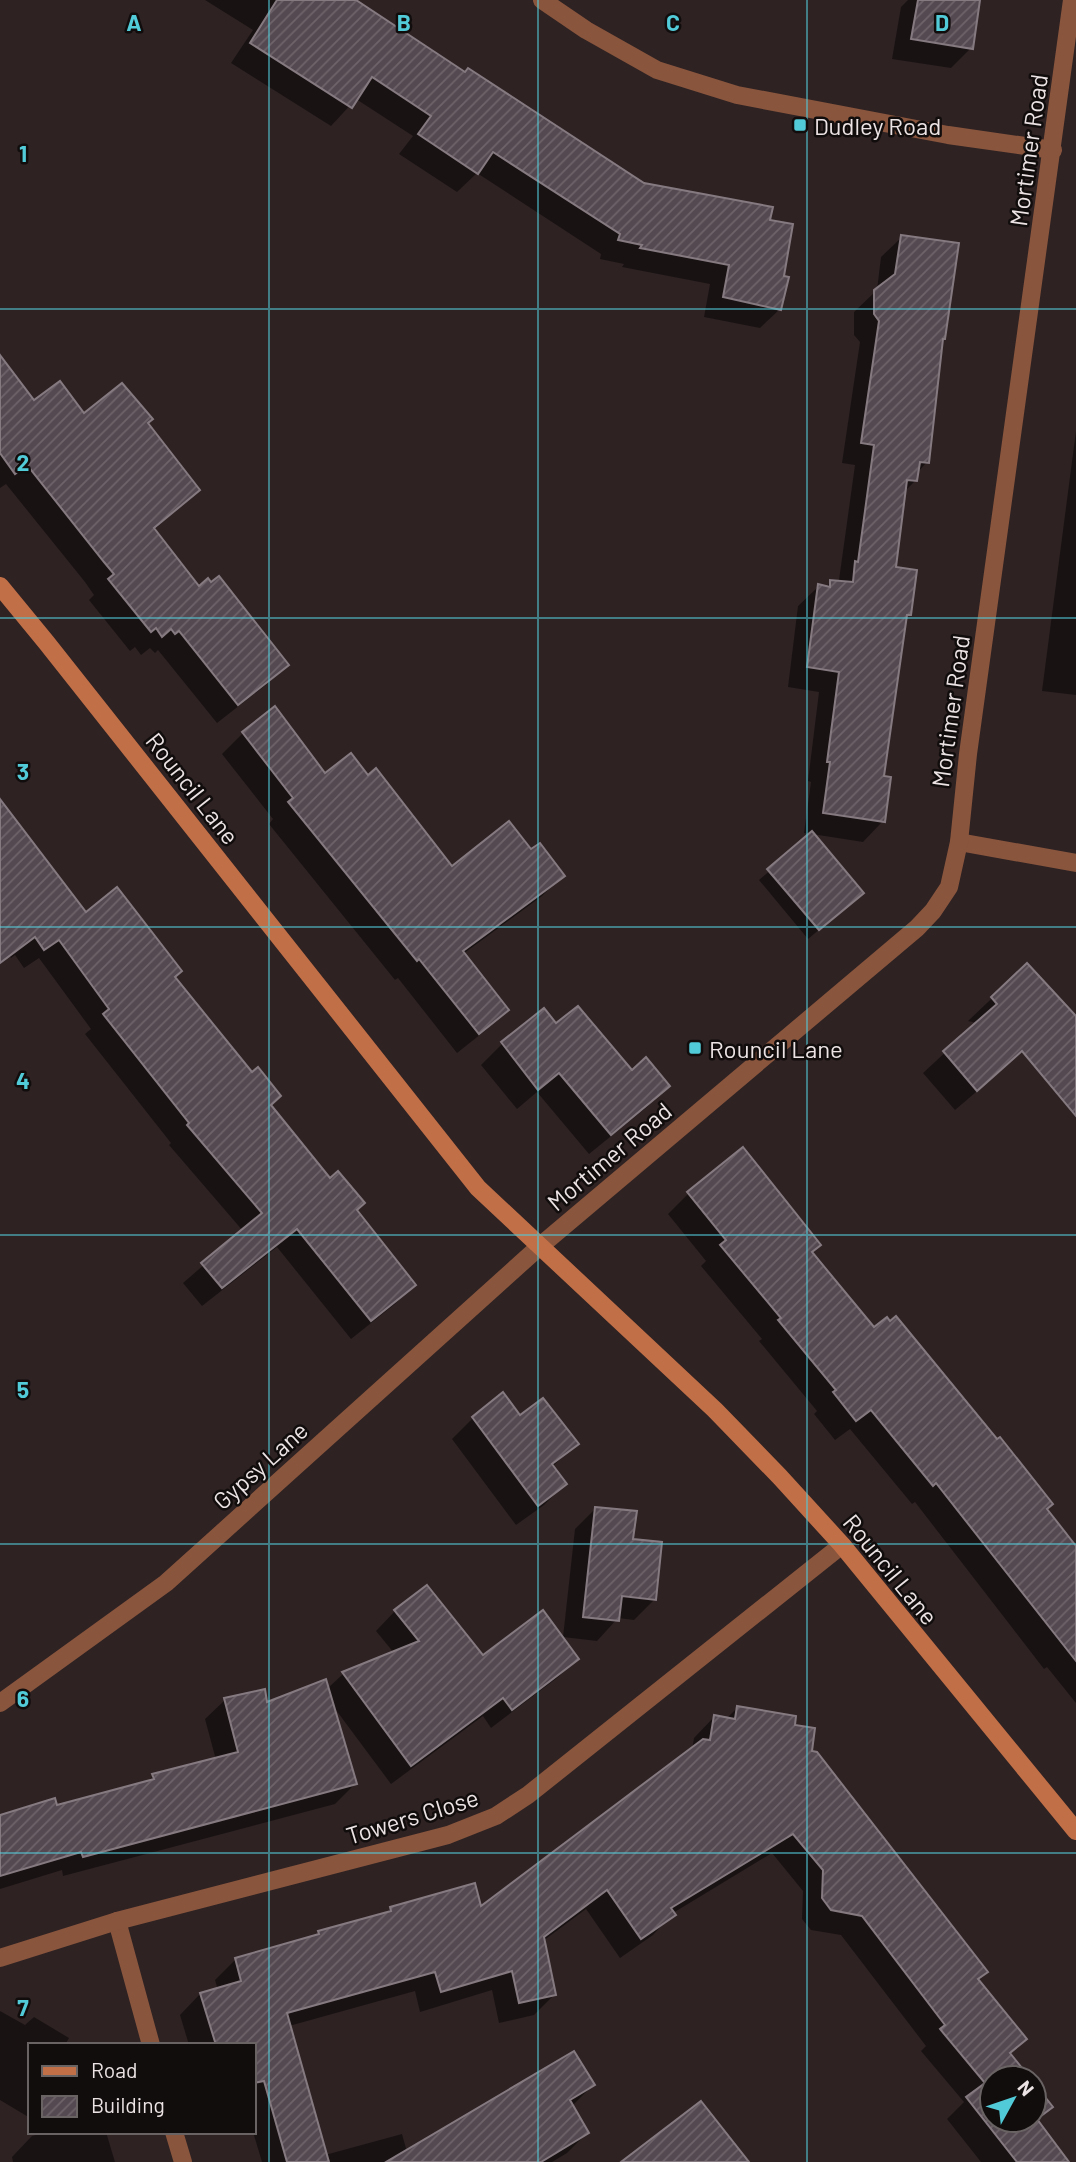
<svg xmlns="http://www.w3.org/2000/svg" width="1076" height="2162" font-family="Barlow,sans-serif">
<defs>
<pattern id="building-hatch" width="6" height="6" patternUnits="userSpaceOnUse" patternTransform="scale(1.75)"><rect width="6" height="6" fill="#544950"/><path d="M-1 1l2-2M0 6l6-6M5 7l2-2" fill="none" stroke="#6d6369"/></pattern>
</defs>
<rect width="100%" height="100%" fill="#2e2223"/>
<g fill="#0007">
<path d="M205 0H353L465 74 643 185 768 222 782 277 780 309 760 328 704 317 710 284 622 267 624 264 600 259 601 254 477 173 457 192 399 154 413 136 356 99 331 126 231 63 253 30Z"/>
<path d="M908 0H979L971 48 951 68 892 59 901 7Z"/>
<path d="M902 237 941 341 927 462 917 473 916 480 904 492 894 569 909 614 905 619 882 778 883 821 863 842 812 834 851 903 808 939 759 880 812 834 804 833 811 782 808 781 819 692 788 687 798 606 819 586 825 588 831 582H837L839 580 855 465 842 463 860 342 854 335V312L877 290 881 257Z"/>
<path d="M0 358 34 403 84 415 146 424 198 490 154 530 199 589 286 664 267 684 217 723 158 650 155 653 150 648 141 655 135 647 130 651 89 600 94 595 85 582 6 484 0 488Z"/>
<path d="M1076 431V695L1042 691Z"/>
<path d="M243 733 324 776 451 869 530 852 562 876 542 896 463 954 506 1009 486 1030 457 1053 398 978 395 980 269 824 273 819 222 754Z"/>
<path d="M0 802 86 914 173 978 269 1105 414 1285 395 1304 351 1339 277 1247 202 1306 183 1283 243 1231 169 1145 171 1143 85 1034 91 1029 39 958 24 968 15 955 11 958 0 942Z"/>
<path d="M1027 965 1076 1018V1031L1024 1051 955 1110 923 1073 977 1023 968 1021Z"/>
<path d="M543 1010 556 1026 631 1072 668 1086 647 1107 589 1154 537 1092 517 1109 481 1065 502 1044Z"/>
<path d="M688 1194 811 1253 873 1330 1045 1509 1076 1549V1703L1047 1667 1044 1669 915 1502 912 1504 850 1429 835 1440 814 1414 817 1411 759 1341 762 1339 701 1266 706 1261 668 1214Z"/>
<path d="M520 1417 577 1443 552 1467 565 1484 544 1505 516 1525 452 1439 473 1418Z"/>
<path d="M596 1508 631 1540 655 1599 634 1620 618 1618 597 1641 563 1637 575 1529Z"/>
<path d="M395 1611 483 1657 577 1659 557 1678 491 1728 483 1716 391 1784 333 1706 355 1784 335 1804 63 1876 62 1870 0 1889V1816L56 1807 147 1782 153 1776 216 1760 205 1719 225 1700 266 1705 327 1689 343 1674 394 1653 376 1631Z"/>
<path d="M737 1708 793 1727 811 1753 985 1972 977 1981 1024 2039 1009 2054 1028 2078H992V2120H1034V2086L1051 2107 1037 2121 1067 2162H981L947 2119 964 2102 921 2051 926 2046 841 1935 811 1930 802 1919 803 1891 772 1853 673 1913 653 1935 620 1958 586 1909 543 1941 554 1995 534 2015 499 2023 492 1990 420 2012 415 1991 289 2026 325 2155 402 2134 407 2152 593 2085 572 2106 587 2133 567 2153 552 2162H262L253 2132 254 2045H189L180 2015 200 1994 218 1990 215 1980 236 1959 385 1915 391 1908 480 1909 692 1750 694 1738 714 1717 726 1719Z"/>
<path d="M0 2011 25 2025 34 2017 69 2038 65 2045H30V2118L0 2100Z"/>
<path d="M46 2132H106L115 2162H13L12 2157 32 2136Z"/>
</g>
<g fill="url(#building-hatch)" stroke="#867a81" stroke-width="2">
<path d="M277 0H356L465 72 468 68 644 183 773 207 770 220 793 224 784 276 789 277 781 310 723 297 729 265 640 248 642 245 618 240 620 234 493 152 478 174 418 134 431 116 372 77 352 108 250 43Z"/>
<path d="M918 0H980L973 49 911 39Z"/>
<path d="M901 235 959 243 945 339H943L929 463 920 462 917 481 907 480 896 567 917 570 911 615H907L884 776 891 777 885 822 823 813 830 762H827L839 672 807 667 818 584 830 587V580L853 582 855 561 858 562 874 445 861 443 879 321 874 314V290L895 274Z"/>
<path d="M0 355 34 400 60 381 84 413 122 383 153 419 148 423 200 490 154 528 199 586 208 578 211 582 219 576 289 665 238 705 179 631 175 634 171 629 162 637 156 628 151 632 108 579 114 574 104 562 27 465 15 474 0 453Z"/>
<path d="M275 706 325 773 351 753 368 775 376 768 452 866 509 821 531 849 540 843 565 876 463 951 509 1010 479 1034 419 959 417 961 288 802 293 798 242 732Z"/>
<path d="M0 799 86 912 117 887 182 971 175 977 252 1072 258 1067 281 1096 271 1105 330 1178 338 1171 365 1203 357 1210 416 1285 371 1321 297 1229 222 1288 201 1263 262 1213 187 1125 189 1123 103 1014 109 1009 59 940 44 950 35 937 0 963Z"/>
<path d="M812 831 864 893 819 930 767 869Z"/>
<path d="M1027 963 1076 1016V1116L1022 1051 977 1091 943 1051 997 1004 991 997Z"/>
<path d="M578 1006 632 1070 646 1057 670 1086 611 1135 559 1073 538 1090 501 1042 544 1008 556 1023Z"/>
<path d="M743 1147 821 1245 812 1252 874 1327 887 1317 890 1321 896 1316 997 1439 1000 1437 1053 1504 1047 1509 1076 1546V1661L936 1483 933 1486 871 1410 856 1421 833 1392 836 1390 778 1320 781 1318 720 1245 726 1240 687 1192Z"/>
<path d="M503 1392 520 1415 543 1398 579 1444 552 1464 567 1484 538 1506 472 1417Z"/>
<path d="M595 1507 637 1511 633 1539 662 1542 656 1600 622 1596 619 1621 583 1617Z"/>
<path d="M427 1585 483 1655 543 1610 579 1659 512 1710 503 1698 411 1766 342 1672 419 1641 394 1610Z"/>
<path d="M326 1679 357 1784 83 1857 81 1852 0 1876V1815L55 1798 57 1805 154 1779 152 1774 238 1752 224 1698 265 1689 267 1702Z"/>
<path d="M737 1706 796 1716 795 1725 815 1728 812 1751 817 1752 988 1972 978 1979 1027 2039 1010 2053 1030 2078H992V2120H1034V2083L1053 2107 1037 2119 1069 2162H1017L966 2097 985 2083 940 2029 945 2025 862 1916 831 1910 822 1898 823 1870 793 1834 671 1908 676 1915 641 1939 607 1890 544 1937 556 1995 519 2003 512 1971 441 1992 435 1972 287 2013 329 2162H287L264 2081 254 2083V2045H216L200 1993 241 1981 235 1958 319 1934 318 1931 391 1911 390 1907 475 1883 481 1906 703 1739 710 1740 714 1715 735 1719Z"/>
<path d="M574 2051 595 2085 570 2100 589 2133 541 2162H386Z"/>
<path d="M701 2101 749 2162H621Z"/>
</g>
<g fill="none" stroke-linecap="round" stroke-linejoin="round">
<g stroke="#89553d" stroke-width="18">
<path d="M542 0 586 30 657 70 737 95 948 135 1053 150"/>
<path d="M959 842 1076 863"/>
<path d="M0 1703 166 1583 539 1247 917 928 933 911 949 887 959 842 968 754 1072 0"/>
<path d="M117 1921 151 2045"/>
<path d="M0 1958 117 1921 448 1835 496 1816 528 1795 842 1545"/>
<path d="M174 2132 183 2162"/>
</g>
<path stroke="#c16f47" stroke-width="18" d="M0 586 46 642 478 1188 715 1410 780 1477 842 1545 1076 1831"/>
</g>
<path fill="none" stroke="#52cbd8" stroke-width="2" stroke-opacity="0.55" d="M269 0V2162M538 0V2162M807 0V2162M0 309H1076M0 618H1076M0 927H1076M0 1235H1076M0 1544H1076M0 1853H1076"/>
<g fill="#52cbd8" stroke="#120d0d" stroke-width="2.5">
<rect x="793" y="118" width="14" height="14" rx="3.5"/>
<rect x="688" y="1041" width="14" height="14" rx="3.5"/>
</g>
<g text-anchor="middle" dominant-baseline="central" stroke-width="5" stroke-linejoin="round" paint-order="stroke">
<g font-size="24" fill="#ece4e4" stroke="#120d0d" text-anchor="start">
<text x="814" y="125">Dudley Road</text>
<text x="709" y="1048">Rouncil Lane</text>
</g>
<g font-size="24" fill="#ece4e4" stroke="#120d0d">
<text transform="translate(1028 150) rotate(-82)">Mortimer Road</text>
<text transform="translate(950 711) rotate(-82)">Mortimer Road</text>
<text transform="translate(193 788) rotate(52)">Rouncil Lane</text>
<text transform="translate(609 1156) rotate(-40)">Mortimer Road</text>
<text transform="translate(260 1465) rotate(-42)">Gypsy Lane</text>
<text transform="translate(891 1569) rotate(51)">Rouncil Lane</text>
<text transform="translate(412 1816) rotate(-17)">Towers Close</text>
</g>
</g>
<g font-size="23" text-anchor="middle" font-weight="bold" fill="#52cbd8" stroke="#120d0d" stroke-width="5" stroke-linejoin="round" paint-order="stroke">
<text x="134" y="31">A</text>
<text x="404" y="31">B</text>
<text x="673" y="31">C</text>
<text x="942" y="31">D</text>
<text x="23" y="162">1</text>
<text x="23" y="471">2</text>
<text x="23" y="780">3</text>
<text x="23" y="1089">4</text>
<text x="23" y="1398">5</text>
<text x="23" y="1707">6</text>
<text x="23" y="2016">7</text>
</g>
<rect x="28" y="2043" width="228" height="91" fill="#120d0d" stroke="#696363" stroke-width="2"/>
<rect x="42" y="2066" width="35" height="10" fill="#c16f47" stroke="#696363" stroke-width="2"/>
<text x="91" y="2078" font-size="21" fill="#ece4e4">Road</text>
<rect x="42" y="2096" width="35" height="21" fill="url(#building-hatch)" stroke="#696363" stroke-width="2"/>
<text x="91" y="2113" font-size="21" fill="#ece4e4">Building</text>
<g transform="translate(1013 2099) rotate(50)"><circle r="33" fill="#120d0d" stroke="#696363" stroke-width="2"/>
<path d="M0-5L12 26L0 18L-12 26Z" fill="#52cbd8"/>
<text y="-10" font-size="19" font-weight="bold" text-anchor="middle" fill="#ece4e4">N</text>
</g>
</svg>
